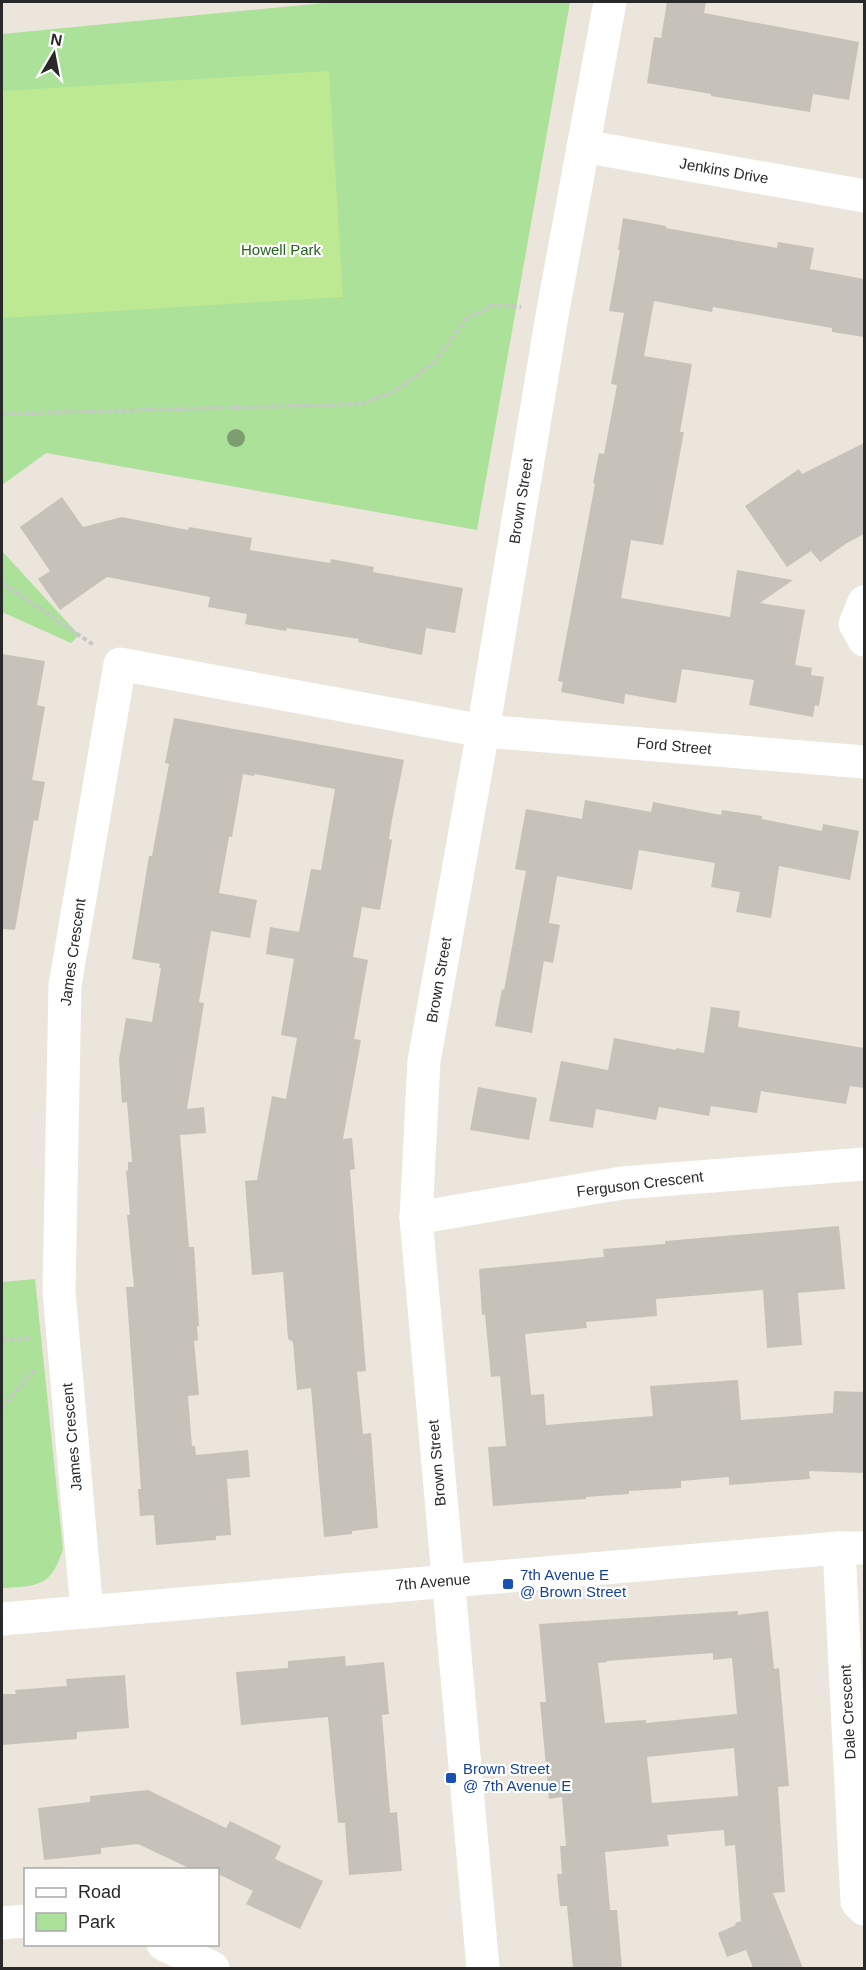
<svg xmlns="http://www.w3.org/2000/svg" width="866" height="1970" font-family="Arial,sans-serif">
  <style>
    .green { fill: #abe198 }
    .pitch { fill: #bee993 }
    .building { fill: #c6c2ba; fill-rule: evenodd }
    .lines { fill: none; stroke-linecap: round; stroke-linejoin: round }
    .path { stroke: #c7c7c7; stroke-width: 4; stroke-dasharray: 4.5 3; stroke-linecap: butt }
    .minor { stroke: #fff; stroke-width: 33 }
    .tree { fill: #7e9e71 }
    .transit-dot { fill: #1a4fb4; stroke: #fff; stroke-width: 2 }
    .labels { text-anchor: middle; stroke-width: 4.5; stroke-linejoin: round; paint-order: stroke }
    .street-label { font-size: 15px; fill: #292929; stroke: #fff }
    .park-label { font-size: 15px; fill: #24641b; stroke: #fff }
    .transit-label { font-size: 15px; fill: #164399; stroke: #fff; text-anchor: start }
  </style>
  <rect width="100%" height="100%" fill="#ebe5db"/>
  <g class="green">
    <path d="M 334,2 L 570,2 L 477,530 L 46,453 L 2,485 L 2,34 Z"/>
    <path d="M 2,551 L 79,635 L 71,643 L 2,612 Z"/>
    <path d="M 35,1279 L 63,1549 C 51,1587 38,1586 2,1588 L 2,1282 Z"/>
  </g>
  <path class="pitch" d="M 329,71 L 343,297 L 2,318 L 2,91 Z"/>
  <g class="building">
    <path d="M 667,2 L 706,2 L 704,13 L 859,42 L 849,100 L 813,94 L 810,112 L 711,96 L 711,94 L 647,83 L 654,37 L 661,38 Z"/>
    <path d="M 623,218 L 666,226 L 666,228 L 777,248 L 778,242 L 814,248 L 810,269 L 864,279 L 864,337 L 832,332 L 832,328 L 713,307 L 712,312 L 654,301 L 644,356 L 692,364 L 680,432 L 684,432 L 663,545 L 631,540 L 621,598 L 730,617 L 737,570 L 793,580 L 760,603 L 805,610 L 795,665 L 812,668 L 811,675 L 824,677 L 819,706 L 815,705 L 813,717 L 749,705 L 754,680 L 682,669 L 676,703 L 625,694 L 624,704 L 561,692 L 563,682 L 558,681 L 595,484 L 593,483 L 599,453 L 604,454 L 617,385 L 611,384 L 624,313 L 609,311 L 620,250 L 618,250 Z"/>
    <path d="M 864,443 L 864,534 L 847,543 L 820,562 L 811,551 L 787,567 L 745,506 L 799,469 L 802,474 Z"/>
    <path d="M 62,497 L 83,527 L 122,517 L 188,530 L 189,527 L 252,538 L 250,550 L 330,563 L 331,559 L 374,567 L 373,572 L 463,588 L 455,633 L 426,628 L 422,655 L 358,642 L 359,639 L 287,628 L 286,631 L 245,624 L 247,614 L 208,607 L 210,597 L 107,577 L 60,610 L 38,579 L 50,571 L 20,527 Z"/>
    <path d="M 2,654 L 45,661 L 37,705 L 45,707 L 32,780 L 45,782 L 38,821 L 34,820 L 15,930 L 2,929 Z"/>
    <path d="M 174,718 L 404,760 L 392,820 L 389,839 L 392,840 L 380,910 L 362,907 L 353,957 L 368,960 L 354,1039 L 361,1040 L 343,1139 L 352,1138 L 355,1169 L 350,1170 L 366,1371 L 357,1372 L 363,1434 L 371,1433 L 378,1528 L 352,1531 L 352,1534 L 324,1537 L 311,1388 L 297,1390 L 293,1342 L 288,1339 L 283,1272 L 252,1275 L 245,1181 L 257,1180 L 272,1096 L 286,1099 L 297,1038 L 281,1035 L 294,959 L 266,954 L 270,927 L 299,932 L 311,869 L 321,870 L 335,789 L 255,774 L 254,776 L 243,774 L 232,837 L 229,837 L 219,893 L 257,900 L 250,938 L 211,931 L 199,1002 L 204,1003 L 187,1109 L 204,1107 L 206,1133 L 180,1135 L 189,1247 L 194,1247 L 199,1326 L 197,1326 L 198,1340 L 194,1341 L 199,1395 L 188,1396 L 192,1446 L 195,1446 L 196,1455 L 248,1450 L 250,1477 L 227,1479 L 231,1535 L 216,1536 L 216,1540 L 156,1545 L 154,1515 L 140,1516 L 138,1489 L 141,1489 L 126,1287 L 134,1287 L 127,1215 L 130,1215 L 126,1171 L 128,1170 L 128,1162 L 132,1162 L 127,1102 L 122,1103 L 119,1059 L 126,1018 L 152,1022 L 161,968 L 159,968 L 160,964 L 132,959 L 149,856 L 152,856 L 169,764 L 165,763 Z"/>
    <path d="M 585,800 L 651,812 L 653,802 L 721,815 L 722,810 L 762,816 L 762,819 L 822,831 L 823,824 L 859,831 L 850,880 L 779,866 L 771,918 L 736,912 L 740,892 L 711,887 L 715,863 L 639,850 L 632,890 L 557,876 L 549,923 L 560,925 L 553,963 L 544,961 L 532,1033 L 495,1026 L 502,989 L 504,990 L 526,871 L 515,869 L 526,809 L 582,819 Z"/>
    <path d="M 711,1007 L 740,1011 L 738,1027 L 864,1048 L 864,1088 L 850,1086 L 846,1104 L 761,1091 L 757,1113 L 711,1106 L 709,1116 L 659,1107 L 656,1120 L 596,1109 L 593,1128 L 549,1121 L 561,1061 L 608,1070 L 614,1038 L 676,1050 L 676,1048 L 704,1053 Z"/>
    <path d="M 478,1087 L 537,1098 L 529,1140 L 470,1130 Z"/>
    <path d="M 839,1226 L 845,1289 L 798,1293 L 802,1345 L 767,1348 L 763,1290 L 656,1299 L 657,1316 L 586,1322 L 587,1328 L 525,1334 L 531,1395 L 544,1394 L 546,1425 L 653,1416 L 650,1386 L 738,1380 L 741,1420 L 833,1413 L 834,1391 L 864,1392 L 864,1473 L 809,1471 L 810,1479 L 729,1485 L 729,1477 L 681,1481 L 681,1488 L 629,1491 L 629,1494 L 586,1497 L 586,1499 L 493,1506 L 488,1447 L 506,1446 L 500,1376 L 491,1377 L 485,1314 L 482,1315 L 479,1269 L 604,1257 L 603,1249 L 665,1244 L 665,1241 Z"/>
    <path d="M 738,1611 L 738,1615 L 768,1611 L 774,1669 L 779,1668 L 789,1786 L 778,1787 L 785,1892 L 773,1893 L 803,1968 L 753,1968 L 746,1950 L 727,1957 L 718,1933 L 736,1925 L 735,1923 L 741,1921 L 735,1845 L 725,1846 L 724,1830 L 667,1835 L 669,1846 L 605,1852 L 610,1910 L 617,1910 L 622,1968 L 573,1968 L 567,1906 L 560,1906 L 557,1874 L 562,1874 L 560,1846 L 566,1846 L 562,1797 L 549,1799 L 540,1702 L 546,1702 L 539,1624 ZM 713,1653 L 713,1660 L 732,1658 L 737,1714 L 646,1723 L 646,1720 L 605,1723 L 598,1663 L 607,1662 L 607,1661 ZM 734,1748 L 738,1796 L 652,1803 L 647,1757 Z"/>
    <path d="M 345,1656 L 346,1666 L 384,1662 L 389,1714 L 382,1715 L 390,1813 L 397,1812 L 402,1871 L 349,1875 L 345,1823 L 338,1823 L 328,1717 L 241,1725 L 236,1672 L 288,1668 L 288,1661 Z"/>
    <path d="M 125,1675 L 129,1728 L 77,1732 L 77,1739 L 2,1745 L 2,1694 L 16,1694 L 15,1690 L 67,1686 L 66,1679 Z"/>
    <path d="M 148,1790 L 226,1828 L 230,1821 L 281,1846 L 275,1859 L 323,1881 L 300,1929 L 246,1904 L 253,1891 L 218,1874 L 218,1869 L 191,1869 L 138,1844 L 101,1848 L 101,1854 L 44,1860 L 38,1808 L 90,1802 L 90,1796 Z"/>
  </g>
  <g class="lines">
    <g class="path">
      <path d="M 2,414 L 361,404 L 393,392 L 434,363 L 466,319 L 493,305 L 521,307"/>
      <path d="M 2,583 L 95,646"/>
      <path d="M 2,1340 L 32,1338"/>
      <path d="M 2,1408 L 34,1370"/>
    </g>
    <g class="minor">
      <path d="M 583,146 L 864,196"/>
      <path d="M 864,602 L 855,624 L 864,640"/>
      <path d="M 416,1218 L 622,1183 L 864,1164"/>
      <path d="M 839,1548 L 857,1902 L 864,1909"/>
      <path d="M 87,1612 L 59,1291 L 65,985 L 120,664 L 483,731 L 864,762"/>
      <path d="M 2,1619 L 839,1548 L 864,1548"/>
      <path d="M 2,1923 L 26,1921"/>
      <path d="M 163,1944 L 213,1968"/>
      <path d="M 483,1968 L 416,1218 L 424,1061 L 483,731 L 553,310 L 610,2"/>
    </g>
  </g>
  <circle class="tree" cx="236" cy="438" r="9"/>
  <g class="transit-dot">
    <rect x="502" y="1578" width="12" height="12" rx="3"/>
    <rect x="445" y="1772" width="12" height="12" rx="3"/>
  </g>
  <g class="labels">
    <g class="street-label">
      <text transform="translate(724 171) rotate(10)" y="5">Jenkins Drive</text>
      <text transform="translate(521 501) rotate(-81)" y="5">Brown Street</text>
      <text transform="translate(674 746) rotate(5)" y="5">Ford Street</text>
      <text transform="translate(73 952) rotate(-82)" y="5">James Crescent</text>
      <text transform="translate(439 980) rotate(-80)" y="5">Brown Street</text>
      <text transform="translate(640 1184) rotate(-7)" y="5">Ferguson Crescent</text>
      <text transform="translate(72 1437) rotate(-95)" y="5">James Crescent</text>
      <text transform="translate(437 1463) rotate(-95)" y="5">Brown Street</text>
      <text transform="translate(433 1582) rotate(-5)" y="5">7th Avenue</text>
      <text transform="translate(848 1712) rotate(-93)" y="5">Dale Crescent</text>
    </g>
    <g class="park-label">
      <text x="281" y="255">Howell Park</text>
    </g>
    <g class="transit-label">
      <text x="520" y="1580">7th Avenue E<tspan x="520" dy="17">@ Brown Street</tspan></text>
      <text x="463" y="1774">Brown Street<tspan x="463" dy="17">@ 7th Avenue E</tspan></text>
    </g>
  </g>
  <rect width="866" height="1970" fill="none" stroke="#292929" stroke-width="6"/>
  <rect x="24" y="1868" width="195" height="78" fill="#ffffff" stroke="#a9a9a9" stroke-width="1.5"/>
  <rect x="36" y="1888" width="30" height="9" fill="#ffffff" stroke="#a9a9a9" stroke-width="1.5"/>
  <text x="78" y="1898" font-size="18" fill="#292929">Road</text>
  <rect x="36" y="1913" width="30" height="18" fill="#abe198" stroke="#a9a9a9" stroke-width="1.5"/>
  <text x="78" y="1928" font-size="18" fill="#292929">Park</text>
  <g transform="translate(54 54) rotate(10)" stroke="#ffffff" stroke-width="4.5" paint-order="stroke">
  <path d="M0-4.5L10 22L0 15L-10 22Z" fill="#292929"/>
  <text y="-9" font-size="16" font-weight="bold" text-anchor="middle" fill="#292929">N</text>
  </g>
</svg>
